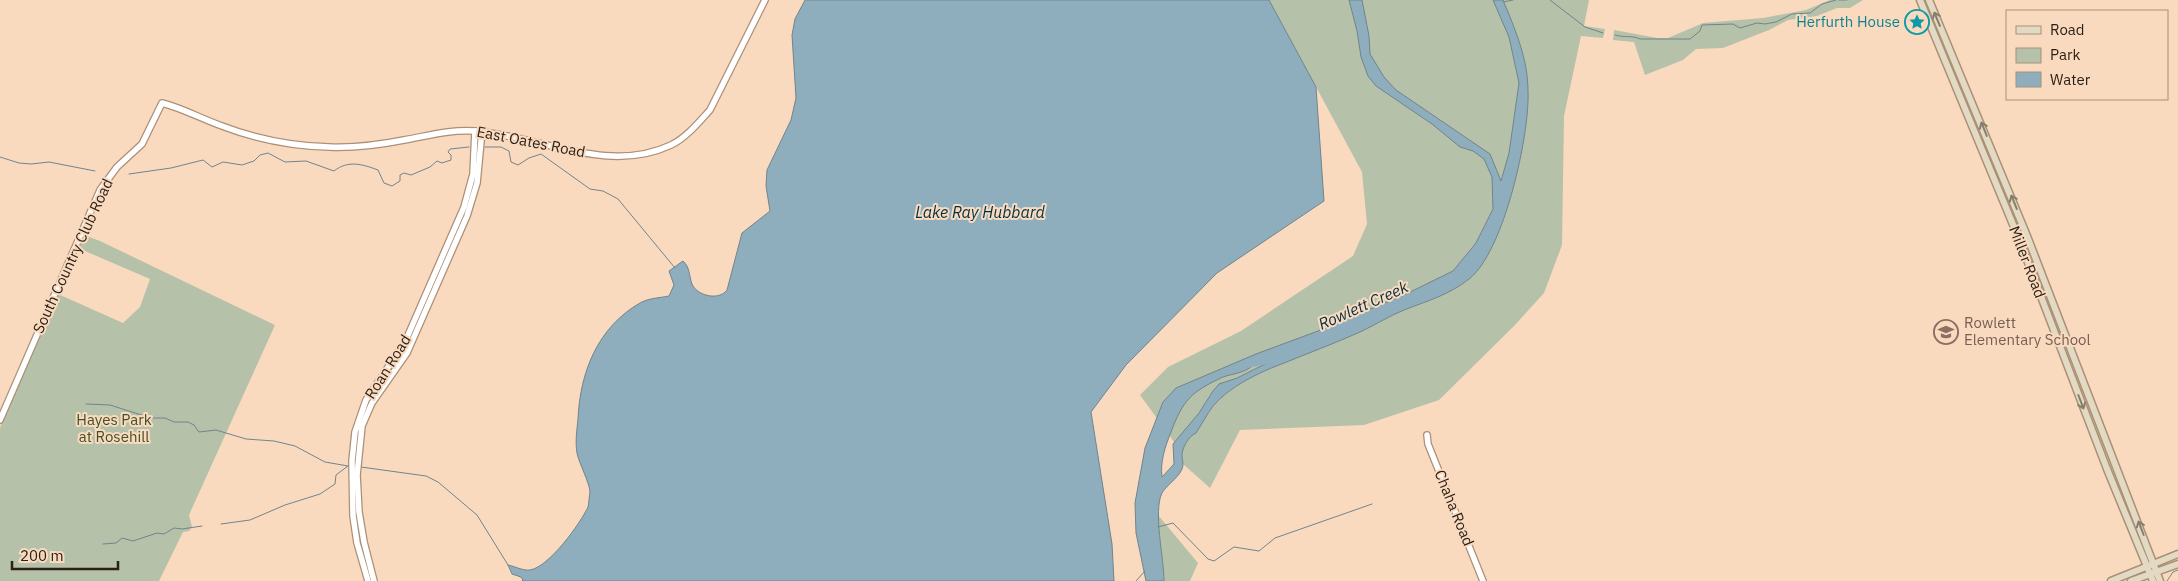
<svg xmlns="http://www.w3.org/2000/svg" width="2178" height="581" font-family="'IBM Plex Sans',sans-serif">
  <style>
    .green { fill: #b6c1aa }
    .water { fill: #8eaebe; stroke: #71848c; fill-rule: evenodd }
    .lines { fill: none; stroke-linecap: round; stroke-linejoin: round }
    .stream { stroke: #71848c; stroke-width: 1 }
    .river { stroke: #8eaebe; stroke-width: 6 }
    .tertiary-casing { stroke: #ab8f76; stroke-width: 8 }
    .secondary-casing { stroke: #ab8f76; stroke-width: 9 }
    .tertiary { stroke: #fff; stroke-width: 5.5 }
    .secondary { stroke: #e2dac3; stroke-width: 6 }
    .oneway { stroke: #877e6d }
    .labels { text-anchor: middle; stroke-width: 4; stroke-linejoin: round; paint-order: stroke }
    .culture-label { font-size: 15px; fill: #0d838f; stroke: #f9dabf; text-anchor: end }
    .street-label { font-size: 15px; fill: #2c2117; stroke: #f9dabf }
    .education-label { font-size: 15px; fill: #785e54; stroke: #f9dabf; text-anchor: start }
    .park-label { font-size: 15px; fill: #405225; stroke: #f9dabf }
    .water-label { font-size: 16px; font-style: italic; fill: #003042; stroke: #f9dabf }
  </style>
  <rect width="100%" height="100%" fill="#f9dabf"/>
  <g class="green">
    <path d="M 1269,0 L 1589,0 L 1584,26 L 1605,29 L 1603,38 L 1581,36 L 1564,116 L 1562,245 L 1544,293 L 1515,325 L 1439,400 L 1364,425 L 1240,430 L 1210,488 L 1183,464 L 1182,453 L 1140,395 L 1168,367 L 1241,331 L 1353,256 L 1367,224 L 1362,172 Z"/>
    <path d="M 1830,0 L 1863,0 L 1850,8 L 1837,8 L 1817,16 L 1788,20 L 1769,30 L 1723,48 L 1696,49 L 1683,60 L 1645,75 L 1634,42 L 1613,40 L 1614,30 L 1657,38 L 1668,38 L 1703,23 L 1763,18 L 1806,10 Z"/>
    <path d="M 84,235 L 100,241 L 275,325 L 189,515 L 192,527 L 189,531 L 183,532 L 159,581 L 0,581 L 0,428 L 58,294 L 123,323 L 140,307 L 150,279 L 78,248 Z"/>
    <path d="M 1158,515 L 1198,563 L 1190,581 L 1164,581 Z"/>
  </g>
  <g class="water">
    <path d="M 805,0 L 1269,0 L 1316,87 L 1324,201 L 1217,273 L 1126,365 L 1091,412 L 1112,544 L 1114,581 L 522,581 L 523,580 L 521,577 L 512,574 L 508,565 C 514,566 523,571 530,570 C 549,567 580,524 588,507 C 589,503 589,497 590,492 C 590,484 579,463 577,453 C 575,442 577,429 578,419 C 580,372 598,327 640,303 C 649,298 659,298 669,296 L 674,285 L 669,271 L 683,261 C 690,267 689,276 692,284 C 697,296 719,301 727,290 L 742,233 L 770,211 L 766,186 L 767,170 L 791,120 L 796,98 L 792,35 L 795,19 Z"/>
    <path d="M 1349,0 L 1362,0 L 1369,36 L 1370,54 L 1384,77 L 1396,90 L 1490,154 L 1501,181 L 1509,153 L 1519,83 L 1509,37 L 1493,0 L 1503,0 C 1515,29 1528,59 1528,91 C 1530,134 1504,252 1469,279 C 1449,295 1427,301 1404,310 C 1389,316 1375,325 1360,332 C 1333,344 1306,354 1279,365 C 1258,373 1229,387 1213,406 C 1207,414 1202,424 1196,433 C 1189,436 1183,446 1182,454 C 1182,458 1183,462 1183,465 C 1182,476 1167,484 1162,493 C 1153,511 1164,559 1164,581 L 1146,581 L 1136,533 L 1135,503 L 1145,448 L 1163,402 L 1176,388 L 1256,354 L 1318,331 L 1406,294 L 1453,271 L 1476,243 L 1493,209 L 1492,177 L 1484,159 L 1473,151 L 1460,147 L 1432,124 L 1376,86 L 1368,76 L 1361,57 L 1357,31 ZM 1256,361 L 1267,363 L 1237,378 L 1219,384 L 1213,391 L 1199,413 L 1173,444 L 1174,464 L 1162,477 C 1160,462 1165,447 1171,432 C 1183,400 1191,392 1223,377 C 1231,374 1245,373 1252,366 C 1253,365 1254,362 1256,361 Z"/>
  </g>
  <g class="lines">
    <g class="stream">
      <path d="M 1550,0 L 1585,27 L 1603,33"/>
      <path d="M 1839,0 L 1847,0"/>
      <path d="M 1503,2 L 1513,0"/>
      <path d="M 1615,35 C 1624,38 1632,35 1640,39 L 1690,39 L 1700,31 L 1702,25 L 1733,24 L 1740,28 L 1757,23 L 1765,24 L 1776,22 L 1792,14 L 1810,13 L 1822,4 L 1836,0"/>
      <path d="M 485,147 L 501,147 L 509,151 L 511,162 L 518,165 L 529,158 L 541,154 L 590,189 L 603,191 L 618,199 L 675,268"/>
      <path d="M 0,157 L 19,163 L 31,164 L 49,162 L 95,171"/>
      <path d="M 129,174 L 171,168 L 203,160 L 212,167 L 223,162 L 242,165 L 254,161 L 260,155 L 268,153 L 285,162 L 306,161 L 334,171 C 348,160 362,164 378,170 L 384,183 L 392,186 L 400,181 L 400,175 L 404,173 L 411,175 L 430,167 L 437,161 L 442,163 L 451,160 L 451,155 L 448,152 L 450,149 L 469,147"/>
      <path d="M 86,404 L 110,405 L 151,418 L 165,418 L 174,422 L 188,422 L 194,425 L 199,432 L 216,430 L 246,439 L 274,441 L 295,446 L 325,462 L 348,466"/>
      <path d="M 361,467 L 426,476 L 438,482 L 477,515 L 508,565"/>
      <path d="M 221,524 L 250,520 L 285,505 L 320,494 L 335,484 L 336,475 L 348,466"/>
      <path d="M 1158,527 L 1173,523 L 1208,559 L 1214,561 L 1234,547 L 1259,551 L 1275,538 L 1372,504"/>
      <path d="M 103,544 L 116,543 L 122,538 L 133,541 L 157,533 L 164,534 L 174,528 L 182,529 L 202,526"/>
      <path d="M 1136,581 L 1145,571"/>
      <path d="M 2167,581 L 2173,572 L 2178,570"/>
    </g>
    <path class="river" d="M 1246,365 L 1273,360"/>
    <defs>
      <g id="tertiary">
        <path d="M 0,420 L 100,190 L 117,167 L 142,144 L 162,103 C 182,108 202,119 222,126 C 256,139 292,146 329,147 C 354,148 379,145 404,140 C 427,136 451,129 475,131 C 539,136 608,175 671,145 C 686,138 699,122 710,110 L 765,0"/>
        <path d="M 1427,435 L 1428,444 L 1483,581"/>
        <path d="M 368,581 L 357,543 L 353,516 L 352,461 L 355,432 L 366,400 L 405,342 L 464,207 L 473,174 L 475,131"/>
        <path d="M 374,581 L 364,542 L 359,512 L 357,475 L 362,426 L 372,403 L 407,353 L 467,216 L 477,183 L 482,131"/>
      </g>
      <g id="secondary">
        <path d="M 1920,0 L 2019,239 L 2107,469 L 2153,581"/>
        <path d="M 1929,0 L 2027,236 L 2160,581"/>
        <path d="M 2111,581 L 2178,554"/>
        <path d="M 2131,581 L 2178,564"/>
      </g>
    </defs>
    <use href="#tertiary" class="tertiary-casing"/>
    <use href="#secondary" class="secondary-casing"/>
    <use href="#tertiary" class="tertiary"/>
    <use href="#secondary" class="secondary"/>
  </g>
  <defs><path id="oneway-shaft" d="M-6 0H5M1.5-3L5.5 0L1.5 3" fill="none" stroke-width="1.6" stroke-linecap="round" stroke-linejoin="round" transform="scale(1.25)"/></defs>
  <g class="oneway">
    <use href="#oneway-shaft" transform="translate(1937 19) rotate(-113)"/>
    <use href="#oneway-shaft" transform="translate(1984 129) rotate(-112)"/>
    <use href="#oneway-shaft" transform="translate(2014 202) rotate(-112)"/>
    <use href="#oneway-shaft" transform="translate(2081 402) rotate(69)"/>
    <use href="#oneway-shaft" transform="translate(2141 528) rotate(-111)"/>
  </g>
  <defs>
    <symbol id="sight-ring" viewBox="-11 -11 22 22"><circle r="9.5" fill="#f9dabf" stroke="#0f9aa8" stroke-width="1.5"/><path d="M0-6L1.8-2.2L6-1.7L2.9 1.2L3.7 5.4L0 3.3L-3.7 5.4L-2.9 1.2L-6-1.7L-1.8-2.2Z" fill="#0f9aa8"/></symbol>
    <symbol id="school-ring" viewBox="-11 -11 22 22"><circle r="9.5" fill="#f9dabf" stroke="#8d6e63" stroke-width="1.5"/><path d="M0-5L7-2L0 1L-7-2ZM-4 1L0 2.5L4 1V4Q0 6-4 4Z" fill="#8d6e63"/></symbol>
  </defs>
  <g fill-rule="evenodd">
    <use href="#sight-ring" x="1903" y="8" width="28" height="28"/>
    <use href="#school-ring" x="1932" y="318" width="28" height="28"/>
  </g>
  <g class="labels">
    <g class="culture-label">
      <text x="1900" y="27">Herfurth House</text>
    </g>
    <g class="street-label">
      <text transform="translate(531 142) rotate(11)" y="5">East Oates Road</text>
      <text transform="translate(73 256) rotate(-65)" y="5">South Country Club Road</text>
      <text transform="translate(2027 262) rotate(69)" y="5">Miller Road</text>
      <text transform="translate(388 367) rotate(-58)" y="5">Roan Road</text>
      <text transform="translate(1454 508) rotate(68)" y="5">Chaha Road</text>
    </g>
    <g class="education-label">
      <text x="1964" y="328">Rowlett<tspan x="1964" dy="17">Elementary School</tspan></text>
    </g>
    <g class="park-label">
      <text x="114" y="425">Hayes Park<tspan x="114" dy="17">at Rosehill</tspan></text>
    </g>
    <g class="water-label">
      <text x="980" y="218">Lake Ray Hubbard</text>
      <text transform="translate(1363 305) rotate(-24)" y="6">Rowlett Creek</text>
    </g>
  </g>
  <rect x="2006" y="10" width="162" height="90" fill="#f9dabf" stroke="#a7907c"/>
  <rect x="2016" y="26" width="25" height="8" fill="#e2dac3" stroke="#a7907c"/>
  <text x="2050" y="35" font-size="15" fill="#2c2117">Road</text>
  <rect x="2016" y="48" width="25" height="15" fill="#b6c1aa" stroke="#a7907c"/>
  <text x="2050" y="60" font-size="15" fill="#2c2117">Park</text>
  <rect x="2016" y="72" width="25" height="15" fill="#8eaebe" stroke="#a7907c"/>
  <text x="2050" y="85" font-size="15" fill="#2c2117">Water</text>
  <path d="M12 561v8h106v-8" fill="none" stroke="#2c2117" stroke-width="2.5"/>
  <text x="20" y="561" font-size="15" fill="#2c2117" stroke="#f9dabf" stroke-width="4" paint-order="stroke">200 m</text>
</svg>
